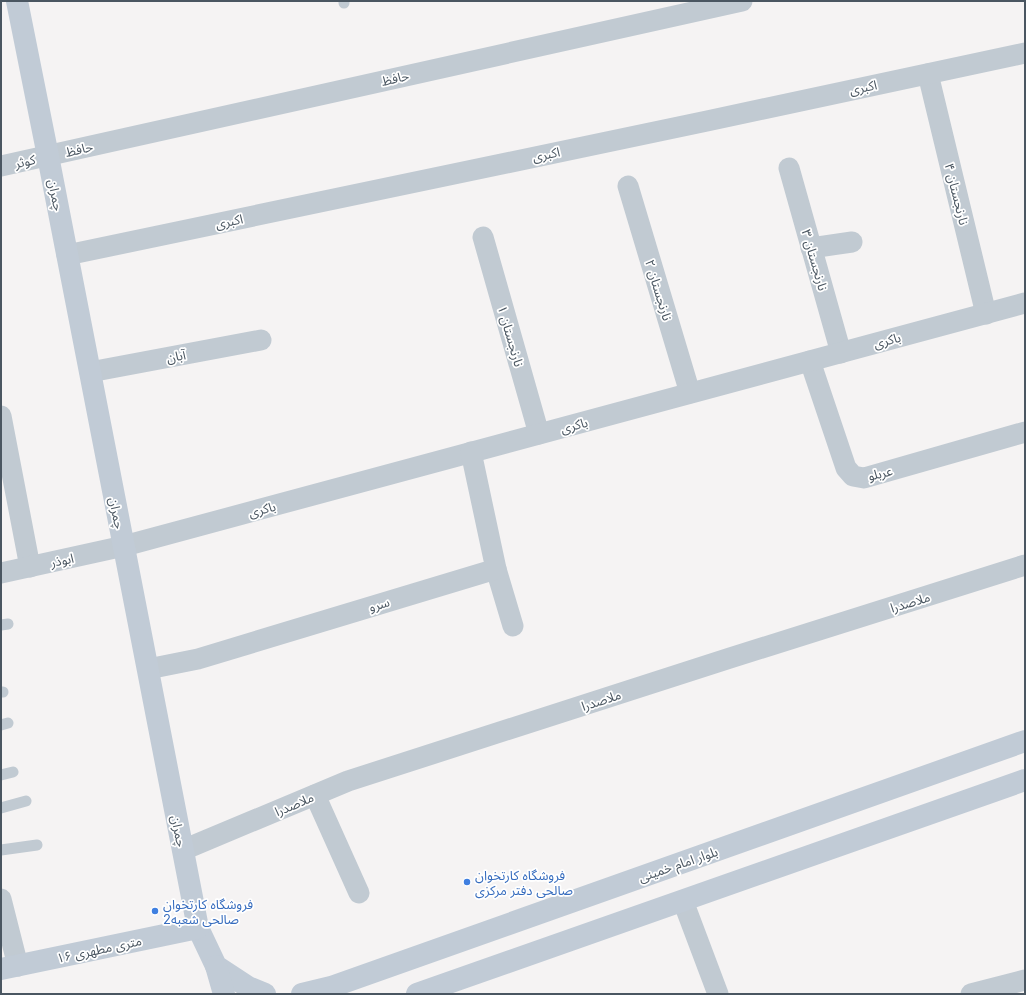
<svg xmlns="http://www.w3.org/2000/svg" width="1026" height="995" font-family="Inter,'Noto Sans Arabic',sans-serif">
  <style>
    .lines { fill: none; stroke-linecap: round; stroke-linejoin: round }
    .lane { stroke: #c1cad2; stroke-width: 11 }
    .street { stroke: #c1cad2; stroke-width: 21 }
    .secondary { stroke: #c1cbd6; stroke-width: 22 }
    .shop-dot { fill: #3f7fe0; stroke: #fff; stroke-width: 1.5 }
    .labels { text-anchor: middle; stroke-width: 3.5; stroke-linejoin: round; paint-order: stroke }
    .street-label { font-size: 13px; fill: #4a5661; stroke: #fff }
    .shop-label { font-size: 13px; fill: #366cbe; stroke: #fff; text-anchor: start }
  </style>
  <rect width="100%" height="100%" fill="#f5f3f3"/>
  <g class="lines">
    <g class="lane">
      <path d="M 344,1 L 344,3"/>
      <path d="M 1,625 L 8,624"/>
      <path d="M 1,692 L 3,692"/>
      <path d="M 1,725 L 8,723"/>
      <path d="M 1,775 L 13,772"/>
      <path d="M 1,808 L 26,801"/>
      <path d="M 1,850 L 37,845"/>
    </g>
    <g class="street">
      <path d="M 928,74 L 986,314"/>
      <path d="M 1,166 L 742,1"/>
      <path d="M 789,168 L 841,353"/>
      <path d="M 628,186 L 690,393"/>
      <path d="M 483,237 L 539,434"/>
      <path d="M 811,248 L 852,242"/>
      <path d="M 67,255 L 707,121 L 1025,53"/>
      <path d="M 810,361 L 846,468 L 853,476 L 864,478 L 1025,432"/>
      <path d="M 90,372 L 261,340"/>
      <path d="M 1,416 L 30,567"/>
      <path d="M 496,569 L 513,626"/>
      <path d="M 1,573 L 124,546 L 1025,303"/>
      <path d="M 148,669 L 198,659 L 496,569 L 471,452"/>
      <path d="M 315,795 L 359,893"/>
      <path d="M 183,850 L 348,781 L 730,658 L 1025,565"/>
      <path d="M 1,899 L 18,966"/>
      <path d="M 683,901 L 718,994"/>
      <path d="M 971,994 L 1025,980"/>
    </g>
    <g class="secondary">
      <path d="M 17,1 L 48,156 L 198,928 L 216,966 L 248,987 L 265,994"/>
      <path d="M 216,966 L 224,994"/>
      <path d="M 1,969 L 198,928"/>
      <path d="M 302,994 L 331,987 L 1025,741"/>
      <path d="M 417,994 L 1025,780"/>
    </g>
  </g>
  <g class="shop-dot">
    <circle cx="467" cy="882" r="4"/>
    <circle cx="155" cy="911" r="4"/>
  </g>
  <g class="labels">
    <g class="street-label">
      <text transform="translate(395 78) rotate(-13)" y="5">حافظ</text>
      <text transform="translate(863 87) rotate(-12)" y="5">اکبری</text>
      <text transform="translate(79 149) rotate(-13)" y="5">حافظ</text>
      <text transform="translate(546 154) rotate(-12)" y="5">اکبری</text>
      <text transform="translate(25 161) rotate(-13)" y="5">کوثر</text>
      <text transform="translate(957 194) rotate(76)" y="5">نارنجستان ۴</text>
      <text transform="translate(56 195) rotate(79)" y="5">چمران</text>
      <text transform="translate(229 221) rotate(-12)" y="5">اکبری</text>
      <text transform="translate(815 260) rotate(74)" y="5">نارنجستان ۳</text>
      <text transform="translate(659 290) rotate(73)" y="5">نارنجستان ۲</text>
      <text transform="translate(511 336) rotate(74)" y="5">نارنجستان ۱</text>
      <text transform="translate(887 340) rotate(-15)" y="5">باکری</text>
      <text transform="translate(176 356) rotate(-11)" y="5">آبان</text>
      <text transform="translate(574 425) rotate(-15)" y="5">باکری</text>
      <text transform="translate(880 473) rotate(-14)" y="5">عربلو</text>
      <text transform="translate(262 509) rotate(-15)" y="5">باکری</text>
      <text transform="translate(117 513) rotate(79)" y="5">چمران</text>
      <text transform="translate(62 560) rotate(-12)" y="5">ابوذر</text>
      <text transform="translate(910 602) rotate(-17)" y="5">ملاصدرا</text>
      <text transform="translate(379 604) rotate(-17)" y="5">سرو</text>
      <text transform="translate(601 700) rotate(-18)" y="5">ملاصدرا</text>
      <text transform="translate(294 804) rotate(-23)" y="5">ملاصدرا</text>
      <text transform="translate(179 831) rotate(79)" y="5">چمران</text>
      <text transform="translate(678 864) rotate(-19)" y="5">بلوار امام خمینی</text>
      <text transform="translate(99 949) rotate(-12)" y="5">۱۶ متری مطهری</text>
    </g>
    <g class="shop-label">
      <text x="475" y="880">فروشگاه کارتخوان<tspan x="475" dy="15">صالحی دفتر مرکزی</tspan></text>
      <text x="163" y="909">فروشگاه کارتخوان<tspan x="163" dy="15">صالحی شعبه2</tspan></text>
    </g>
  </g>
  <rect width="1026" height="995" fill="none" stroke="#4a5661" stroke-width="4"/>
</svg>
